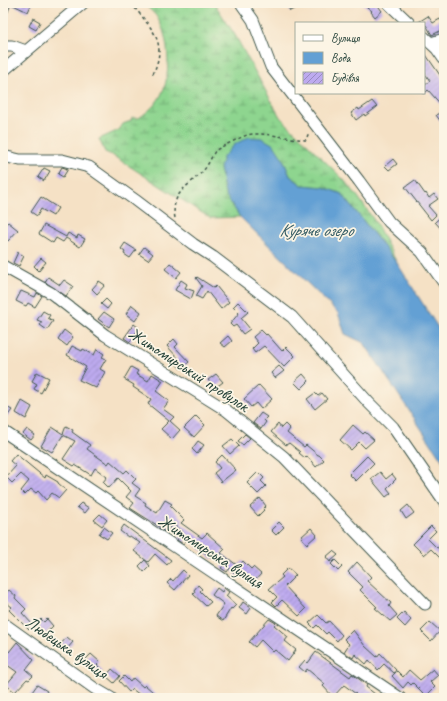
<svg xmlns="http://www.w3.org/2000/svg" width="447" height="701" font-family="Caveat,sans-serif">
  <style>
    .wetland { fill: url(#wetland-marsh); stroke: #568962 }
    .water { fill: #63a0d4; stroke: #416e84 }
    .building { fill: url(#building-hatch) }
    .lines { fill: none; stroke-linecap: round; stroke-linejoin: round }
    .minor-casing { stroke: #3f564a; stroke-width: 13 }
    .path { stroke: #3f564a; stroke-width: 1.5; stroke-dasharray: 3 3; stroke-linecap: butt }
    .minor { stroke: #fff; stroke-width: 11 }
    .labels { text-anchor: middle; stroke-width: 3.5; stroke-linejoin: round; paint-order: stroke }
    .street-label { font-size: 17px; fill: #1f3d34; stroke: #fcf5e5 }
    .water-label { font-size: 18px; font-style: italic; fill: #335b64; stroke: #fcf5e5 }
  </style>
  <defs>
    <pattern id="wetland-marsh" width="20" height="14" patternUnits="userSpaceOnUse"><rect width="20" height="14" fill="#8ed58f"/><path d="M1 5h8M5 5V1M11 12h8M15 12V8" fill="none" stroke="#73ae76"/></pattern>
    <pattern id="building-hatch" width="6" height="6" patternUnits="userSpaceOnUse"><rect width="6" height="6" fill="#bdaaef"/><path d="M-1 1l2-2M0 6l6-6M5 7l2-2" fill="none" stroke="#998cc2"/></pattern>
  </defs>
  <rect width="100%" height="100%" fill="#fcf5e5"/>
  <filter id="ink" filterUnits="userSpaceOnUse"><feTurbulence type="fractalNoise" baseFrequency=".025" numOctaves="2"/><feDisplacementMap in="SourceGraphic" scale="8" xChannelSelector="R" yChannelSelector="G"/><feConvolveMatrix kernelMatrix="1 2 1 2 8 2 1 2 1" color-interpolation-filters="sRGB"/></filter>
  <filter id="wash" filterUnits="userSpaceOnUse"><feTurbulence type="fractalNoise" baseFrequency=".012" numOctaves="4" result="noise"/><feDisplacementMap in="SourceGraphic" scale="16" xChannelSelector="R" yChannelSelector="G"/><feGaussianBlur stdDeviation="0.9" result="paint"/><feColorMatrix in="noise" values="0 0 0 0 0 0 0 0 0 0 0 0 0 0 0 0 0 1.4 0 .05"/><feComposite in="paint" operator="in"/></filter>
  <g filter="url(#wash)">
    <rect width="100%" height="100%" fill="#f5e1c5"/>
    <path class="wetland" d="M 143,3 L 214,3 L 235,35 L 280,117 L 342,178 L 356,194 L 376,223 L 397,263 L 342,194 L 323,187 L 302,185 L 290,176 L 283,159 L 220,168 L 225,194 L 240,217 L 210,218 L 112,155 L 105,152 L 99,139 L 119,130 L 123,124 L 131,121 L 132,118 L 139,118 C 149,111 158,103 163,91 C 171,72 169,37 158,19 C 155,13 148,8 143,3 Z"/>
    <path class="water" d="M 249,137 L 262,138 L 274,145 L 283,159 L 290,176 L 302,185 L 323,187 L 342,194 L 397,263 L 444,337 L 444,463 L 364,343 L 345,334 L 338,313 L 240,217 L 225,194 L 220,168 L 223,157 L 235,144 Z"/>
    <g id="blocks">
      <g class="building">
        <path d="M 3,3 L 32,3 L 28,12 L 11,4 L 3,24 Z"/>
        <path d="M 286,3 L 305,3 L 290,11 Z"/>
        <path d="M 362,3 L 376,3 L 382,11 L 375,17 L 371,12 L 372,11 Z"/>
        <path d="M 428,16 L 433,23 L 440,19 L 444,25 L 444,29 L 432,35 L 426,25 L 424,27 L 424,23 L 417,23 Z"/>
        <path d="M 33,18 L 40,22 L 36,30 L 29,26 Z"/>
        <path d="M 424,52 L 444,81 L 444,108 L 428,90 L 424,94 L 424,86 L 430,81 L 424,72 Z"/>
        <path d="M 372,101 L 377,107 L 365,116 L 364,114 L 356,120 L 351,113 L 358,108 L 359,110 Z"/>
        <path d="M 444,110 L 444,126 L 436,115 Z"/>
        <path d="M 393,159 L 397,164 L 389,170 L 385,166 Z"/>
        <path d="M 62,167 L 68,169 L 63,177 L 58,174 Z"/>
        <path d="M 44,168 L 50,171 L 44,181 L 38,177 Z"/>
        <path d="M 415,180 L 425,194 L 426,193 L 429,198 L 434,194 L 438,199 L 428,206 L 436,215 L 431,220 L 405,187 Z"/>
        <path d="M 41,197 L 58,208 L 53,216 L 41,209 L 37,216 L 31,212 Z"/>
        <path d="M 444,214 L 444,232 L 435,222 Z"/>
        <path d="M 8,222 L 18,230 L 8,241 L 3,237 L 3,227 Z"/>
        <path d="M 44,225 L 66,237 L 68,233 L 77,238 L 78,235 L 85,239 L 80,247 L 66,238 L 63,242 L 56,238 L 53,243 L 39,234 Z"/>
        <path d="M 125,243 L 136,250 L 130,258 L 124,254 L 125,252 L 121,249 Z"/>
        <path d="M 144,247 L 153,254 L 148,260 L 139,254 Z"/>
        <path d="M 18,252 L 24,256 L 19,266 L 13,263 Z"/>
        <path d="M 41,258 L 46,262 L 39,271 L 34,266 Z"/>
        <path d="M 170,263 L 181,272 L 176,278 L 165,269 Z"/>
        <path d="M 48,277 L 60,285 L 64,280 L 73,286 L 66,296 L 45,282 Z"/>
        <path d="M 197,277 L 214,288 L 216,286 L 229,302 L 221,309 L 207,291 L 202,299 L 196,296 L 202,286 L 196,278 Z"/>
        <path d="M 181,280 L 187,284 L 185,288 L 194,291 L 191,299 L 175,290 Z"/>
        <path d="M 99,281 L 105,285 L 97,294 L 92,289 Z"/>
        <path d="M 21,291 L 35,297 L 37,293 L 42,296 L 35,307 L 28,303 L 26,306 L 16,301 Z"/>
        <path d="M 106,299 L 111,304 L 107,309 L 101,304 Z"/>
        <path d="M 238,302 L 248,312 L 241,318 L 250,329 L 243,334 L 236,325 L 233,327 L 230,324 L 239,313 L 233,307 Z"/>
        <path d="M 132,305 L 141,312 L 135,321 L 126,314 Z"/>
        <path d="M 43,311 L 50,315 L 48,318 L 53,321 L 47,330 L 40,325 L 42,322 L 37,320 Z"/>
        <path d="M 104,312 L 114,319 L 109,327 L 98,319 Z"/>
        <path d="M 134,324 L 139,328 L 130,342 L 124,338 Z"/>
        <path d="M 64,330 L 73,337 L 67,346 L 58,339 Z"/>
        <path d="M 261,330 L 266,335 L 267,334 L 282,351 L 286,347 L 295,356 L 284,367 L 264,346 L 255,353 L 252,349 L 258,343 L 253,337 Z"/>
        <path d="M 228,336 L 232,341 L 225,347 L 220,343 Z"/>
        <path d="M 174,339 L 178,344 L 175,347 L 189,362 L 181,369 L 174,362 L 178,358 L 167,346 Z"/>
        <path d="M 72,346 L 82,351 L 83,349 L 94,355 L 97,349 L 104,354 L 102,357 L 106,359 L 100,369 L 105,372 L 96,388 L 79,380 L 86,367 L 67,355 Z"/>
        <path d="M 279,366 L 284,371 L 275,378 L 271,373 Z"/>
        <path d="M 131,367 L 138,371 L 136,374 L 148,381 L 152,374 L 163,381 L 156,391 L 169,401 L 163,409 L 174,417 L 170,421 L 180,430 L 172,439 L 161,429 L 169,421 L 148,404 L 151,399 L 133,387 L 134,385 L 124,379 Z"/>
        <path d="M 37,372 L 49,378 L 41,393 L 34,389 L 37,384 L 32,381 Z"/>
        <path d="M 216,374 L 223,382 L 215,388 L 208,380 Z"/>
        <path d="M 303,374 L 309,381 L 301,389 L 294,382 Z"/>
        <path d="M 259,385 L 272,399 L 261,409 L 256,403 L 251,407 L 244,399 Z"/>
        <path d="M 315,393 L 318,396 L 322,393 L 327,399 L 315,409 L 307,399 Z"/>
        <path d="M 22,401 L 32,407 L 26,419 L 16,413 Z"/>
        <path d="M 3,405 L 12,410 L 3,422 Z"/>
        <path d="M 261,413 L 267,417 L 264,420 L 266,422 L 261,429 L 253,423 Z"/>
        <path d="M 196,416 L 205,425 L 194,437 L 184,428 Z"/>
        <path d="M 278,424 L 281,428 L 285,424 L 290,429 L 287,433 L 304,447 L 306,445 L 318,455 L 319,455 L 324,460 L 316,467 L 307,456 L 305,458 L 299,453 L 300,452 L 289,443 L 286,445 L 271,432 Z"/>
        <path d="M 353,425 L 363,434 L 365,432 L 374,440 L 365,448 L 359,442 L 351,450 L 340,440 Z"/>
        <path d="M 66,426 L 73,430 L 72,432 L 90,445 L 87,449 L 98,457 L 108,464 L 110,461 L 124,473 L 127,470 L 136,479 L 132,483 L 140,489 L 135,496 L 146,503 L 145,505 L 157,513 L 165,500 L 172,504 L 170,506 L 184,520 L 181,523 L 202,538 L 207,533 L 225,549 L 221,553 L 238,566 L 243,561 L 251,569 L 253,567 L 261,574 L 252,584 L 240,573 L 237,576 L 230,568 L 227,572 L 221,568 L 225,564 L 216,555 L 212,559 L 188,538 L 183,544 L 177,540 L 182,532 L 173,524 L 167,533 L 159,528 L 160,527 L 130,508 L 134,503 L 126,497 L 131,491 L 118,478 L 109,488 L 103,482 L 107,477 L 95,468 L 91,475 L 75,465 L 74,466 L 63,459 L 75,441 L 63,435 L 52,452 L 41,446 L 52,427 L 63,434 Z"/>
        <path d="M 27,429 L 35,435 L 31,440 L 23,434 Z"/>
        <path d="M 245,434 L 250,438 L 243,445 L 238,441 Z"/>
        <path d="M 232,439 L 239,446 L 230,454 L 223,446 Z"/>
        <path d="M 198,441 L 204,445 L 197,454 L 192,449 Z"/>
        <path d="M 16,454 L 45,478 L 46,475 L 58,482 L 58,483 L 66,490 L 59,498 L 52,493 L 46,500 L 38,491 L 36,493 L 31,489 L 25,495 L 21,491 L 29,481 L 21,474 L 12,483 L 6,477 L 16,466 L 10,461 Z"/>
        <path d="M 222,455 L 236,470 L 221,482 L 214,473 L 220,468 L 215,462 Z"/>
        <path d="M 367,456 L 374,463 L 356,481 L 349,474 Z"/>
        <path d="M 258,472 L 264,478 L 261,481 L 266,486 L 258,494 L 247,483 Z"/>
        <path d="M 380,472 L 386,479 L 392,474 L 396,479 L 387,488 L 391,493 L 386,497 L 371,479 Z"/>
        <path d="M 260,498 L 266,506 L 263,509 L 264,510 L 258,516 L 250,507 Z"/>
        <path d="M 81,503 L 89,508 L 85,513 L 77,507 Z"/>
        <path d="M 408,505 L 414,513 L 406,519 L 401,511 Z"/>
        <path d="M 100,514 L 107,520 L 102,526 L 94,520 Z"/>
        <path d="M 279,522 L 284,527 L 276,535 L 271,530 Z"/>
        <path d="M 124,525 L 171,560 L 167,565 L 155,554 L 148,562 L 134,551 L 140,543 L 130,536 L 128,537 L 120,531 Z"/>
        <path d="M 431,526 L 436,531 L 428,539 L 437,548 L 439,547 L 444,552 L 444,562 L 431,549 L 424,555 L 413,544 Z"/>
        <path d="M 104,527 L 112,533 L 107,539 L 99,534 Z"/>
        <path d="M 311,528 L 317,535 L 307,544 L 301,537 Z"/>
        <path d="M 333,551 L 338,555 L 330,562 L 326,557 Z"/>
        <path d="M 145,560 L 150,566 L 144,572 L 139,566 Z"/>
        <path d="M 335,560 L 342,567 L 338,571 L 331,564 Z"/>
        <path d="M 357,562 L 371,577 L 367,581 L 391,603 L 389,606 L 397,615 L 390,621 L 375,608 L 377,607 L 360,590 L 363,587 L 348,572 Z"/>
        <path d="M 288,568 L 296,575 L 285,586 L 306,609 L 299,616 L 282,600 L 276,606 L 272,602 L 277,597 L 269,589 L 283,577 L 281,575 Z"/>
        <path d="M 183,570 L 188,575 L 175,590 L 167,583 L 171,579 L 173,581 Z"/>
        <path d="M 198,585 L 202,589 L 200,591 L 211,602 L 206,606 L 193,594 L 195,592 L 194,590 Z"/>
        <path d="M 217,588 L 222,592 L 224,588 L 229,592 L 226,596 L 236,605 L 232,609 L 231,608 L 223,621 L 216,616 L 224,604 L 212,595 Z"/>
        <path d="M 3,590 L 7,592 L 9,590 L 16,596 L 15,598 L 26,609 L 22,613 L 33,625 L 29,630 L 9,610 L 12,607 L 3,600 Z"/>
        <path d="M 243,602 L 251,608 L 247,614 L 239,608 Z"/>
        <path d="M 404,612 L 411,620 L 405,627 L 397,619 Z"/>
        <path d="M 318,615 L 326,623 L 329,621 L 342,635 L 337,641 L 328,632 L 326,634 L 317,625 L 314,628 L 309,623 Z"/>
        <path d="M 41,619 L 44,622 L 47,619 L 53,626 L 45,634 L 36,625 Z"/>
        <path d="M 269,619 L 276,623 L 274,625 L 288,637 L 285,641 L 296,650 L 288,661 L 275,650 L 273,652 L 261,640 L 255,647 L 249,642 Z"/>
        <path d="M 430,622 L 440,631 L 431,641 L 421,631 Z"/>
        <path d="M 353,630 L 365,646 L 377,657 L 380,653 L 396,670 L 394,673 L 384,664 L 378,670 L 369,660 L 366,664 L 355,654 L 353,658 L 344,652 L 349,644 L 344,639 Z"/>
        <path d="M 67,637 L 73,642 L 66,650 L 60,645 Z"/>
        <path d="M 17,642 L 34,660 L 26,670 L 33,676 L 29,680 L 27,679 L 15,692 L 6,685 L 17,672 L 3,662 L 3,648 L 9,652 Z"/>
        <path d="M 316,652 L 350,677 L 352,674 L 359,679 L 367,685 L 366,687 L 380,698 L 352,698 L 356,694 L 344,685 L 333,697 L 323,686 L 325,684 L 307,669 L 305,672 L 299,667 L 305,660 L 308,663 Z"/>
        <path d="M 91,654 L 100,662 L 97,665 L 103,671 L 98,676 L 83,662 Z"/>
        <path d="M 112,669 L 120,676 L 114,683 L 106,676 Z"/>
        <path d="M 433,669 L 438,675 L 430,682 L 435,687 L 426,696 L 413,683 L 411,685 L 408,682 L 403,688 L 392,676 L 397,671 L 403,677 L 409,670 L 420,680 Z"/>
        <path d="M 124,676 L 130,682 L 133,678 L 143,687 L 145,685 L 160,698 L 144,698 L 132,689 L 129,692 L 119,681 Z"/>
        <path d="M 37,685 L 47,691 L 46,693 L 52,698 L 35,698 L 30,695 Z"/>
      </g>
    </g>
  </g>
  <g filter="url(#ink)">
    <use href="#blocks" fill-opacity="0" stroke="#3f564a" stroke-width="1"/>
    <g class="lines">
      <defs>
        <g id="minor">
          <path d="M 241,3 L 253,20 L 271,67 L 359,181 L 389,222 L 422,252 L 444,283"/>
          <path d="M 388,3 L 409,23"/>
          <path d="M 424,37 L 437,49 L 444,59"/>
          <path d="M 431,43 L 444,39"/>
          <path d="M 3,46 L 12,46 L 26,51"/>
          <path d="M 3,71 L 83,3"/>
          <path d="M 3,156 L 20,160 L 62,160 L 89,167 L 135,200 L 193,244 L 213,257 L 292,317 L 369,403 L 393,427 L 444,501"/>
          <path d="M 3,266 L 51,293 L 105,335 L 226,410 L 284,457 L 425,604"/>
          <path d="M 3,431 L 400,698"/>
          <path d="M 3,623 L 94,688 L 111,698"/>
        </g>
      </defs>
      <use href="#minor" class="minor-casing"/>
      <g class="path">
        <path d="M 131,3 C 152,30 169,41 152,76"/>
        <path d="M 175,218 C 170,193 188,187 203,171 C 208,166 213,153 216,150 C 221,147 241,137 247,135 C 259,131 292,139 306,140 L 309,132"/>
      </g>
      <use href="#minor" class="minor"/>
    </g>
  </g>
  <g class="labels">
    <g class="street-label">
      <text transform="translate(189 369) rotate(33)" y="6">Житомирський провулок</text>
      <text transform="translate(211 551) rotate(33)" y="6">Житомирська вулиця</text>
      <text transform="translate(67 647) rotate(35)" y="6">Любецька вулиця</text>
    </g>
    <g class="water-label">
      <text x="316" y="236">Куряче озеро</text>
    </g>
  </g>
  <rect width="447" height="701" fill="none" stroke="#fcf5e5" stroke-width="16"/>
  <rect x="295" y="22" width="130" height="72" fill="#fcf5e5" stroke="#a4ab9e"/>
  <rect x="303" y="35" width="20" height="6" fill="#ffffff" stroke="#a4ab9e"/>
  <text x="331" y="42" font-size="12" fill="#1f3d34">Вулиця</text>
  <rect x="303" y="52" width="20" height="12" fill="#63a0d4" stroke="#a4ab9e"/>
  <text x="331" y="62" font-size="12" fill="#1f3d34">Вода</text>
  <rect x="303" y="72" width="20" height="12" fill="url(#building-hatch)" stroke="#a4ab9e"/>
  <text x="331" y="82" font-size="12" fill="#1f3d34">Будівля</text>
</svg>
